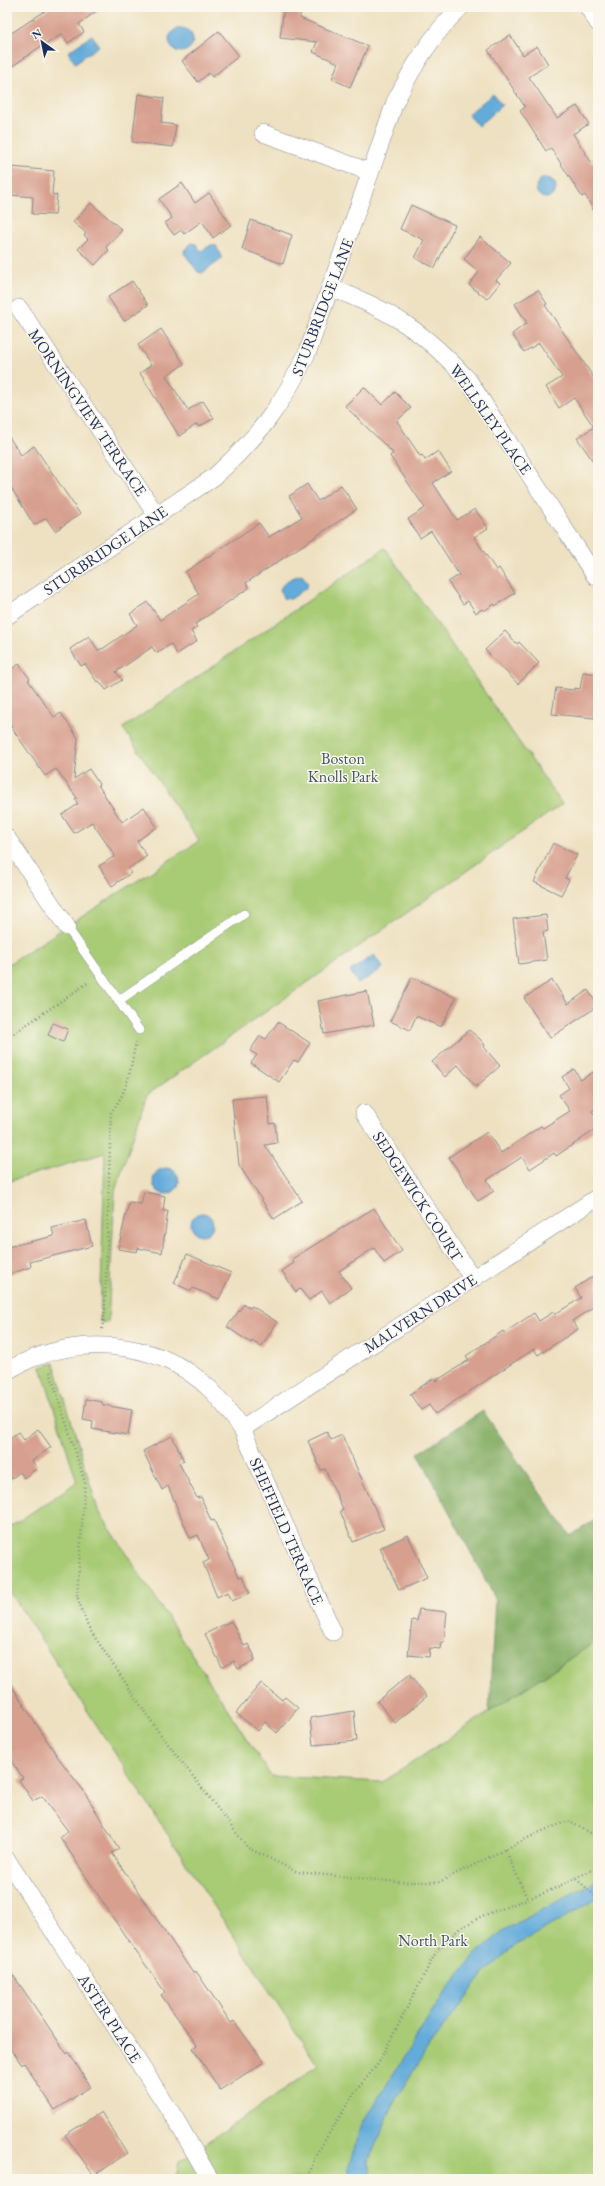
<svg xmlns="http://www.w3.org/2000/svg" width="605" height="2186" font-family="'EB Garamond',serif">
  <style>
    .green { fill: #a8cb74; stroke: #627d69 }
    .forest { fill: #86af66; stroke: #506f62 }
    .water { fill: #63abda; stroke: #3f6d9c }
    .building { fill: #d79f8e }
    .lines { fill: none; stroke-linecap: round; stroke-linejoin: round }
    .service-casing { stroke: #848890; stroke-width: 10 }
    .minor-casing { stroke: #848890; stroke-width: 18 }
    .path { stroke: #848890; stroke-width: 2.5; stroke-dasharray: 1 3; stroke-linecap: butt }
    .service { stroke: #fff; stroke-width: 9 }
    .minor { stroke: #fff; stroke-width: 17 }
    .labels { text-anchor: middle; stroke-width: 3; stroke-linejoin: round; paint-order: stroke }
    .street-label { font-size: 16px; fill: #1b2f5e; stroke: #fbf7ec }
    .park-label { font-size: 16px; fill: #3e5664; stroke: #fbf7ec }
  </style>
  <rect width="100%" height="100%" fill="#fbf7ec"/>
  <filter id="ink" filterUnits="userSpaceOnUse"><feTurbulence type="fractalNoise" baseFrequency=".025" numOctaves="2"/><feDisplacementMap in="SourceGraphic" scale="8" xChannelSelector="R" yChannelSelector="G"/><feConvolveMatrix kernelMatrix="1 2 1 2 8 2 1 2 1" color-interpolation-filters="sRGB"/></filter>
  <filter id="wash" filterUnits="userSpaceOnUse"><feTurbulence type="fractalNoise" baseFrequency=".012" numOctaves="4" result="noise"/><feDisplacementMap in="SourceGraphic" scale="16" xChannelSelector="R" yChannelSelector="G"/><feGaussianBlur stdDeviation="0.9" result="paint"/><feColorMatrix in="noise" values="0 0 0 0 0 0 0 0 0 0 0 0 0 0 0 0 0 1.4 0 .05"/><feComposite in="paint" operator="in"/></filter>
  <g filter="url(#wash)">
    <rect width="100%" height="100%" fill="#eee1c1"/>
    <g class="green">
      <path d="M 385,548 L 562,804 L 147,1095 L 115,1191 L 108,1323 L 100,1322 L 105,1153 L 7,1182 L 7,965 L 199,841 L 123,728 Z"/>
      <path d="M 54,1363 L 98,1510 L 271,1776 L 383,1782 L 598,1640 L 598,2179 L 176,2179 L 179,2162 L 318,2066 L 7,1587 L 7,1529 L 77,1482 L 41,1367 Z"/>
    </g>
    <path class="forest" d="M 483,1411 L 570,1536 L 598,1518 L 598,1640 L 489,1712 L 495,1598 L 418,1453 Z"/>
    <g class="water">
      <circle cx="181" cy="40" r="12"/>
      <path d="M 92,35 L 99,46 L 75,63 L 68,52 Z"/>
      <path d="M 493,94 L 502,105 L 478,126 L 468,114 Z"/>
      <circle cx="546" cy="188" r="10"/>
      <path d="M 192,243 L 196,244 L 201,251 L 211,245 L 216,245 L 222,259 L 202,273 L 198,272 L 184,253 L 185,249 Z"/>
      <path d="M 302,575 L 308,583 L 306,588 L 291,599 L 283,598 L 280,589 C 284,581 294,576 302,575 Z"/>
      <path d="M 374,955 L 383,968 L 358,984 L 350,971 Z"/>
      <circle cx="166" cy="1181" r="13"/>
      <circle cx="202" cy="1224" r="11"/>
      <path d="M 598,1880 L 598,1898 L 513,1947 L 484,1974 L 432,2042 L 396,2098 L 369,2160 L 369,2179 L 348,2179 L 348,2169 L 362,2124 L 445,1992 L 476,1954 L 504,1930 Z"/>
    </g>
    <g id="blocks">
      <g class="building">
        <path d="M 51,7 L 102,7 L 79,24 L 84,32 L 68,43 L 62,34 L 45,45 L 44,44 L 7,70 L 7,36 Z"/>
        <path d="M 284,7 L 301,7 L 300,18 L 368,46 L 350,87 L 332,79 L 338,63 L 313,52 L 317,42 L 280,38 Z"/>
        <path d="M 219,31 L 239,56 L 212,77 L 209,73 L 198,82 L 182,61 Z"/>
        <path d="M 510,35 L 523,55 L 537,46 L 548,64 L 529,77 L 557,118 L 577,106 L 589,124 L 573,134 L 592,163 L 598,159 L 598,218 L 585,195 L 582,197 L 551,148 L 546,151 L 520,111 L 525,107 L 488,50 Z"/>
        <path d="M 138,94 L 164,98 L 161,123 L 176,125 L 173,147 L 132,142 Z"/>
        <path d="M 12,167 L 54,171 L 52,194 L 57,195 L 55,215 L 32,214 L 33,197 L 10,195 Z"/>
        <path d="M 182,183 L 195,203 L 209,193 L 231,225 L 213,238 L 202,221 L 184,234 L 181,230 L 174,235 L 165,223 L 172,218 L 159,199 Z"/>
        <path d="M 91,203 L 122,230 L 106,247 L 109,250 L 95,265 L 78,249 L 88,239 L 84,235 L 86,233 L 73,222 Z"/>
        <path d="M 411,205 L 455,225 L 435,268 L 415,258 L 424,240 L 400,229 Z"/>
        <path d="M 251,220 L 292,235 L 283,264 L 242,249 Z"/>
        <path d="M 480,237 L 511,263 L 496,280 L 500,283 L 487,299 L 469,285 L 479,272 L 464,259 Z"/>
        <path d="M 132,281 L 148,305 L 124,321 L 108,297 Z"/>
        <path d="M 538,290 L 547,304 L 545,305 L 598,384 L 598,468 L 577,438 L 594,427 L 574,398 L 559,408 L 546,387 L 562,377 L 539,343 L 524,352 L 512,334 L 527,323 L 515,304 Z"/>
        <path d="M 161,329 L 184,364 L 166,376 L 188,410 L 203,401 L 214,418 L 199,427 L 197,424 L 179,436 L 140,373 L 151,365 L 138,345 Z"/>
        <path d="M 364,387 L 382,405 L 395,392 L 411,408 L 397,421 L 420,456 L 422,455 L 425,460 L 438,451 L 451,471 L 433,483 L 457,520 L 475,509 L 488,528 L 474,537 L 496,570 L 499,568 L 515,593 L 495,606 L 494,604 L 484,611 L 482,609 L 476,613 L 468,601 L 463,604 L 448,582 L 459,575 L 431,531 L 420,538 L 408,519 L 425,508 L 390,456 L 393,453 L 345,406 Z"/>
        <path d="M 7,434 L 21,455 L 34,446 L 80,514 L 55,531 L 46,518 L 34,525 L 7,481 Z"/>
        <path d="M 307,484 L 318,501 L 341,485 L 357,509 L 246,583 L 249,588 L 195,624 L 197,627 L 191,631 L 197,641 L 177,654 L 171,644 L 156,653 L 152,647 L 116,672 L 122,680 L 106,690 L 99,681 L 97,682 L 85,664 L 81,666 L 70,649 L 89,636 L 98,650 L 104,648 L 137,625 L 130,614 L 148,602 L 160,620 L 199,594 L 185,572 L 259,523 L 269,537 L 302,517 L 289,496 Z"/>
        <path d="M 505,631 L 517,644 L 519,642 L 539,663 L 518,684 L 485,650 Z"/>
        <path d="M 19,664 L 30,679 L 28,680 L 54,717 L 61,713 L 78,738 L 74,779 L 89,769 L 99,784 L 98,785 L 122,822 L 144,807 L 157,827 L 137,841 L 147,856 L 128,869 L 131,873 L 112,886 L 99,866 L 115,856 L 92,822 L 74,833 L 62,815 L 78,804 L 75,799 L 77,798 L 56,769 L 45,776 L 7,721 L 7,672 Z"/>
        <path d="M 583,672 L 598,674 L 598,699 L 595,718 L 552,714 L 556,688 L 574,690 L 574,688 L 580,689 Z"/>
        <path d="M 553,843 L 577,855 L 565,878 L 569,880 L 561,895 L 534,882 Z"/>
        <path d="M 546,915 L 548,931 L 543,932 L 547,960 L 519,964 L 513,919 Z"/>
        <path d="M 412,977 L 456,998 L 441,1027 L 416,1016 L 410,1030 L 390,1021 Z"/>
        <path d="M 552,980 L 568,1004 L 588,990 L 598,1006 L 550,1038 L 524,998 Z"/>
        <path d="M 367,991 L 374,1025 L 324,1034 L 318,1001 Z"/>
        <path d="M 278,1022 L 310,1043 L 298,1062 L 294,1060 L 279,1082 L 251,1063 L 257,1055 L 250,1051 L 260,1036 L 266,1039 Z"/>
        <path d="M 53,1023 L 68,1029 L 63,1042 L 48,1035 Z"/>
        <path d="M 469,1030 L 480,1039 L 485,1045 L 484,1047 L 500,1066 L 476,1087 L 458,1065 L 445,1077 L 432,1062 Z"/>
        <path d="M 574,1069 L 581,1080 L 598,1069 L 598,1108 L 592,1111 L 598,1120 L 598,1128 L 556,1156 L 554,1153 L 530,1169 L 522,1157 L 487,1180 L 494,1191 L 478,1201 L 449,1157 L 487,1132 L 501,1153 L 541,1126 L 543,1128 L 570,1111 L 559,1095 L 569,1088 L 562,1077 Z"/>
        <path d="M 267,1096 L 270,1124 L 275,1123 L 277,1143 L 265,1145 L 302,1201 L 274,1219 L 239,1165 L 232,1099 Z"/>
        <path d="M 144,1192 L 165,1196 L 163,1211 L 168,1211 L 162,1253 L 138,1248 L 137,1252 L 118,1249 L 129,1202 L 141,1204 Z"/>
        <path d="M 374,1208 L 402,1251 L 384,1263 L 374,1248 L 339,1271 L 351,1288 L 330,1303 L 322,1291 L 309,1300 L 300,1289 L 296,1292 L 282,1271 L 294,1263 L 292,1259 Z"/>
        <path d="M 86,1220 L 92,1246 L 30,1262 L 31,1267 L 7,1275 L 7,1247 L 54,1236 L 52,1228 Z"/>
        <path d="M 187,1254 L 231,1273 L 219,1299 L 193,1288 L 191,1291 L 174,1283 Z"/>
        <path d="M 598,1273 L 598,1304 L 572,1321 L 578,1329 L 538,1355 L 534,1349 L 435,1414 L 429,1405 L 421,1410 L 410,1394 L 434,1378 L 436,1381 L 469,1360 L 466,1356 L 503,1331 L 504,1333 L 534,1313 L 539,1321 L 553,1312 L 555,1314 L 581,1298 L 575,1288 Z"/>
        <path d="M 244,1304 L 250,1308 L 252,1306 L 277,1322 L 261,1347 L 252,1341 L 251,1343 L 227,1327 Z"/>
        <path d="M 86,1399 L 102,1402 L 103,1405 L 132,1410 L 128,1435 L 92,1429 L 93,1421 L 83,1419 Z"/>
        <path d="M 38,1429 L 51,1447 L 32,1461 L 37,1468 L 24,1478 L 20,1472 L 7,1482 L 7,1440 L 18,1432 L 24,1440 Z"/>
        <path d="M 327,1432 L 331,1440 L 342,1435 L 384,1529 L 353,1542 L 340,1511 L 343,1509 L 335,1491 L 325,1469 L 321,1470 L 308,1441 Z"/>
        <path d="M 172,1436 L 184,1461 L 179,1463 L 197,1498 L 201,1497 L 211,1521 L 214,1520 L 239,1577 L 243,1576 L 250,1593 L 232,1601 L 228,1592 L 217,1597 L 203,1563 L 209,1560 L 198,1535 L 190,1538 L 168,1486 L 162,1490 L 143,1451 Z"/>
        <path d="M 408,1535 L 427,1578 L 399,1590 L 380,1548 Z"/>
        <path d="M 419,1609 L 447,1612 L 444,1642 L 441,1642 L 440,1649 L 430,1648 L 429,1657 L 408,1655 L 412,1620 L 417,1621 Z"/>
        <path d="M 231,1621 L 244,1646 L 248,1644 L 254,1655 L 254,1661 L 238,1669 L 234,1661 L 222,1667 L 205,1634 Z"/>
        <path d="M 409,1675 L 427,1696 L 395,1723 L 377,1701 Z"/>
        <path d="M 7,1679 L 57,1756 L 83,1790 L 119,1849 L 112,1853 L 193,1973 L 196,1971 L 231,2023 L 234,2021 L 264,2062 L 220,2090 L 193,2048 L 197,2045 L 161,1995 L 165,1992 L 127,1939 L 60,1837 L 68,1831 L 42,1796 L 33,1801 L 19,1780 L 23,1778 L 7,1755 Z"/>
        <path d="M 261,1683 L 282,1700 L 285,1697 L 298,1708 L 277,1733 L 265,1722 L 258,1731 L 236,1713 Z"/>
        <path d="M 354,1711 L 357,1741 L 313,1745 L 310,1718 Z"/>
        <path d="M 7,1966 L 67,2054 L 69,2052 L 90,2087 L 55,2110 L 24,2063 L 22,2065 L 7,2044 Z"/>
        <path d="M 101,2112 L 127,2153 L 94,2176 L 65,2135 Z"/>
      </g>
    </g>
  </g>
  <g filter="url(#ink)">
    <use href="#blocks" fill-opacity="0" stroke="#848890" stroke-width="1"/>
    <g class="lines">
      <defs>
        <g id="service">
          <path d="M 67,927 L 139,1030"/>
          <path d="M 118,1001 L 244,914"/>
        </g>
        <g id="minor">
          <path d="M 588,7 L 598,23"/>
          <path d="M 263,133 L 370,172"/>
          <path d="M 331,288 C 391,310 426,333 469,381 L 595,576"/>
          <path d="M 19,308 L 157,516"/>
          <path d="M 7,616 L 214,477 C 259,436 282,406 308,351 L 395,102 C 413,67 432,34 461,7"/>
          <path d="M 7,838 L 67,927"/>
          <path d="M 364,1113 L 473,1279"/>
          <path d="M 7,1371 C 70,1333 155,1337 210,1389 C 222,1401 232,1415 242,1429 L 333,1632"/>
          <path d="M 242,1429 L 598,1197"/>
          <path d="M 7,1860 L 176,2120 L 210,2179"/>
        </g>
      </defs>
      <use href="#service" class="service-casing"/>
      <use href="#minor" class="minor-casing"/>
      <g class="path">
        <path d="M 7,1038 L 89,982"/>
        <path d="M 102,1329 L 105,1308 L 111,1112 C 129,1090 130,1069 136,1042"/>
        <path d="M 50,1372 L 85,1482 L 77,1596 L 88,1627 L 158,1731 L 248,1848 L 297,1872 L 398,1882 L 439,1882 L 540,1832 L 568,1821 L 598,1837"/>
        <path d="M 505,1849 L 527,1898"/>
        <path d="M 576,1879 L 598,1898"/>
        <path d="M 304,2179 L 311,2170 L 315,2156 L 355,2092 L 378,2064 L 437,1950 L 459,1929 L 482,1916 L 549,1891 L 598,1867"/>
      </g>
      <use href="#service" class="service"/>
      <use href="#minor" class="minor"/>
    </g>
  </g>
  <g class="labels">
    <g class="street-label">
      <text transform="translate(322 307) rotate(-69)" y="6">STURBRIDGE LANE</text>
      <text transform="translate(88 412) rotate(56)" y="6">MORNINGVIEW TERRACE</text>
      <text transform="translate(491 419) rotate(55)" y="6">WELLSLEY PLACE</text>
      <text transform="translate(105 550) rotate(-34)" y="6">STURBRIDGE LANE</text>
      <text transform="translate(418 1196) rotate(57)" y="6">SEDGEWICK COURT</text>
      <text transform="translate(420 1313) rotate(-33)" y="6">MALVERN DRIVE</text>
      <text transform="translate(287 1531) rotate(66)" y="6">SHEFFIELD TERRACE</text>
      <text transform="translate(110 2018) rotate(57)" y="6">ASTER PLACE</text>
    </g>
    <g class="park-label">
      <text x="343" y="764">Boston<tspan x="343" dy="18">Knolls Park</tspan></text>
      <text x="433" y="1946">North Park</text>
    </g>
  </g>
  <rect width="605" height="2186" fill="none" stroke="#fbf7ec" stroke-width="24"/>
  <g transform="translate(42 42) rotate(327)" stroke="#fbf7ec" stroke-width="3" paint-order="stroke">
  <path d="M0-3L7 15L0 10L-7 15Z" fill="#1b2f5e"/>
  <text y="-6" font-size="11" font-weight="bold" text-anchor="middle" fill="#1b2f5e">N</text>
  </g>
</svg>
